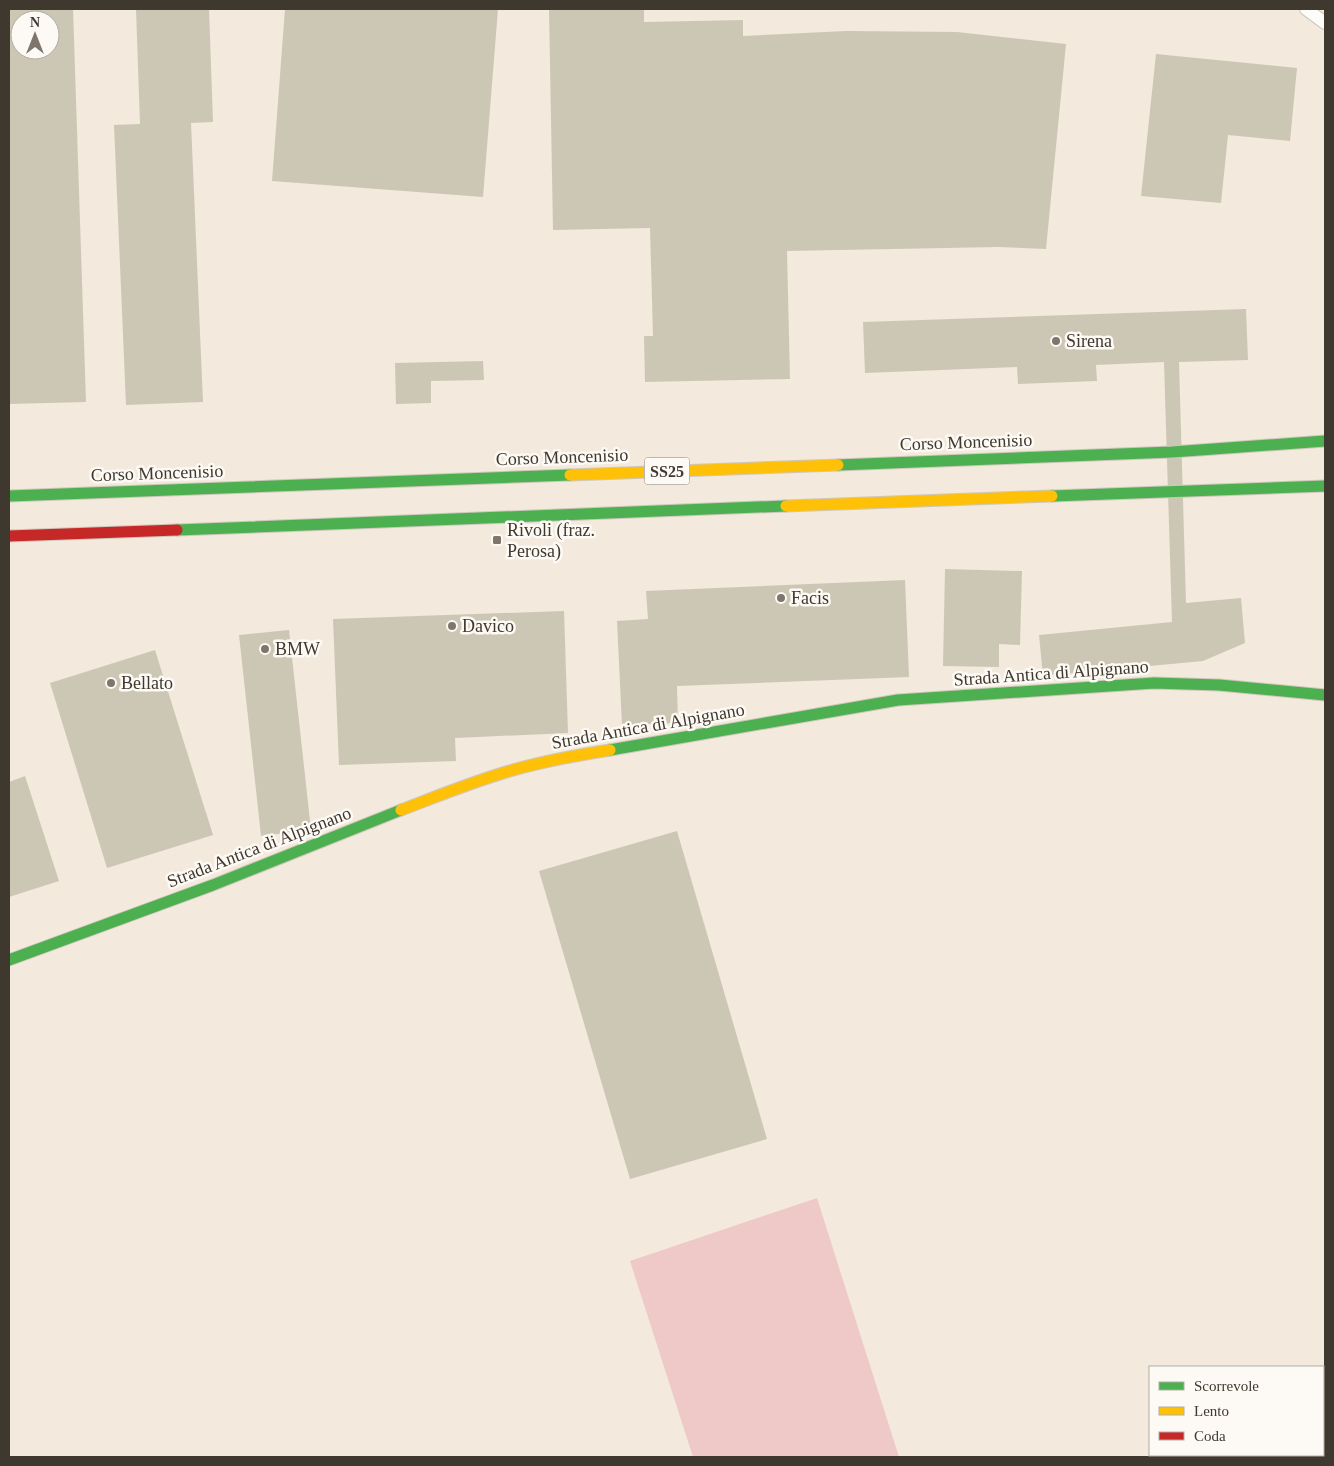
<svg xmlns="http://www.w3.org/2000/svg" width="1334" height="1466" font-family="'Times New Roman',serif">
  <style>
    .green { fill: #efc9c8 }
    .building { fill: #ccc7b4; fill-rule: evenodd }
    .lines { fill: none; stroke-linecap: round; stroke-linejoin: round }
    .lane-casing { stroke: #cfc7bd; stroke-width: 14 }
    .fast-casing { stroke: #cfc7bd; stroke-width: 13 }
    .slow-casing { stroke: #cfc7bd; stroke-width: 13 }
    .jam-casing { stroke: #cfc7bd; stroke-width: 13 }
    .lane { stroke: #fdfcfa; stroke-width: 12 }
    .fast { stroke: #4caf50; stroke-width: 11 }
    .slow { stroke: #ffc107; stroke-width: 11 }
    .jam { stroke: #c62828; stroke-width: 11 }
    .poi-dot { fill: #7e766c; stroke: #fdfaf5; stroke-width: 2 }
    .labels { text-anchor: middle; stroke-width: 5; stroke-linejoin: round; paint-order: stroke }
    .shield { fill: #fdfaf5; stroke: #78726a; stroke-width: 1 }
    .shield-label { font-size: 16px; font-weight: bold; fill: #3f382f }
    .poi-label { font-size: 18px; fill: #3f382f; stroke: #fdfaf5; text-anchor: start }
    .street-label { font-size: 18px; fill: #3f382f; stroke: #fdfaf5 }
  </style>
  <rect width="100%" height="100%" fill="#f3e9dc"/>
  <path class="green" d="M 817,1198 L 899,1457 L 693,1457 L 630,1261 Z"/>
  <g class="building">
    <path d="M 9,9 L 73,9 L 86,402 L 9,404 ZM 20,20 L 50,20 L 50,50 L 20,50 Z"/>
    <path d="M 136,9 L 209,9 L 213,122 L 191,123 L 203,402 L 126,405 L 114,125 L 140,124 Z"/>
    <path d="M 285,9 L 498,9 L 483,197 L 272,181 Z"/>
    <path d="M 549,9 L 644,9 L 644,22 L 743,20 L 743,36 L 846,31 L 957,32 L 1066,44 L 1046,249 L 998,247 L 787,251 L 790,379 L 645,382 L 644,336 L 653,336 L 650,228 L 553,230 Z"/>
    <path d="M 1156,54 L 1297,68 L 1290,141 L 1228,135 L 1221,203 L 1141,196 Z"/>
    <path d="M 1246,309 L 1248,360 L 1179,362 L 1186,603 L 1241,598 L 1245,643 L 1203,661 L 1043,676 L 1039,635 L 1172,622 L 1164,362 L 1096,365 L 1097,381 L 1018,384 L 1017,367 L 865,373 L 863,322 Z"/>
    <path d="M 483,361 L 484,380 L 431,381 L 431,403 L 396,404 L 395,363 Z"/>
    <path d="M 945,569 L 1022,571 L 1020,645 L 999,644 L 999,667 L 943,666 Z"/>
    <path d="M 905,580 L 909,677 L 677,686 L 678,723 L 622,725 L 617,621 L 648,619 L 646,591 Z"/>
    <path d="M 564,611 L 568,733 L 455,738 L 456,761 L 339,765 L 333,619 Z"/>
    <path d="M 289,630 L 311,830 L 261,836 L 239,635 Z"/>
    <path d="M 155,650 L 213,835 L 107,868 L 50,683 Z"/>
    <path d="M 25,776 L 59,881 L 9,897 L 9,782 Z"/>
    <path d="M 677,831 L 767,1139 L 630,1179 L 539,871 Z"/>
  </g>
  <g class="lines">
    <defs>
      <path id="lane" d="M 1306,9 L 1325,23"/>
      <g id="fast">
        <path d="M 838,465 L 1172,452 L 1325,441"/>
        <path d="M 9,496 L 570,475"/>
        <path d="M 1052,496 L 1325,486"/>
        <path d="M 177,530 L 786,506"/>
        <path d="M 610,750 L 898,700 L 1154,683 L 1219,685 L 1325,695"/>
        <path d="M 9,960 L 213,885 L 401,810"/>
      </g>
      <g id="slow">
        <path d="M 570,475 L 838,465"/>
        <path d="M 786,506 L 1052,496"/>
        <path d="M 401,810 C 438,796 474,781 513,770 C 545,761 578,755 610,750"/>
      </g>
      <path id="jam" d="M 9,536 L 177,530"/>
    </defs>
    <use href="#lane" class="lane-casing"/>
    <use href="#fast" class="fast-casing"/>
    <use href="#slow" class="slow-casing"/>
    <use href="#jam" class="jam-casing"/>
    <use href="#lane" class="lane"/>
    <use href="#fast" class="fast"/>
    <use href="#slow" class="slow"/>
    <use href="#jam" class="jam"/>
  </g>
  <g class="poi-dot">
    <circle cx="1056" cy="341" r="5"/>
    <rect x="492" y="535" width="10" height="10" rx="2.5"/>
    <circle cx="781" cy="598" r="5"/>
    <circle cx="452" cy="626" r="5"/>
    <circle cx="265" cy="649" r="5"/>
    <circle cx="111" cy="683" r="5"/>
  </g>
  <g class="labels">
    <rect class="shield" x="644.5" y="457.5" width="45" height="27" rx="4"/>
    <g class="shield-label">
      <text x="667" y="477">SS25</text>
    </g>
    <g class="poi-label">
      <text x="1066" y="347">Sirena</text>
      <text x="507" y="536">Rivoli (fraz.<tspan x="507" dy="21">Perosa)</tspan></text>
      <text x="791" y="604">Facis</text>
      <text x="462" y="632">Davico</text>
      <text x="275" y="655">BMW</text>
      <text x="121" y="689">Bellato</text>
    </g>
    <g class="street-label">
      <text transform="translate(966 442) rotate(-2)" y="6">Corso Moncenisio</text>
      <text transform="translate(562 457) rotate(-2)" y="6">Corso Moncenisio</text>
      <text transform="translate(157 473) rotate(-2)" y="6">Corso Moncenisio</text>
      <text transform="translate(1051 673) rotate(-4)" y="6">Strada Antica di Alpignano</text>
      <text transform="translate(648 726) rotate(-10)" y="6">Strada Antica di Alpignano</text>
      <text transform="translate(259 847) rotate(-21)" y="6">Strada Antica di Alpignano</text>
    </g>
  </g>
  <rect width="1334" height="1466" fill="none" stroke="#3f382f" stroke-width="20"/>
  <rect x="1149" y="1366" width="175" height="90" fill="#fdfaf5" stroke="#b1aca6"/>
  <rect x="1159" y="1382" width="25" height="8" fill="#4caf50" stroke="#b1aca6"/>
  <text x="1194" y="1391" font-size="15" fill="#3f382f">Scorrevole</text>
  <rect x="1159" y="1407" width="25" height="8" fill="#ffc107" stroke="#b1aca6"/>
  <text x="1194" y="1416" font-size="15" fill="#3f382f">Lento</text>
  <rect x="1159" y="1432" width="25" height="8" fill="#c62828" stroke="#b1aca6"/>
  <text x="1194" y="1441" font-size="15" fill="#3f382f">Coda</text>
  <g transform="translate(35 35)"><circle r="24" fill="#fdfaf5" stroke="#b1aca6"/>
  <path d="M0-4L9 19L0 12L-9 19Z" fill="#7e766c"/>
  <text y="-8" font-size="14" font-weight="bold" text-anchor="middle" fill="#3f382f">N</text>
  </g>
</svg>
